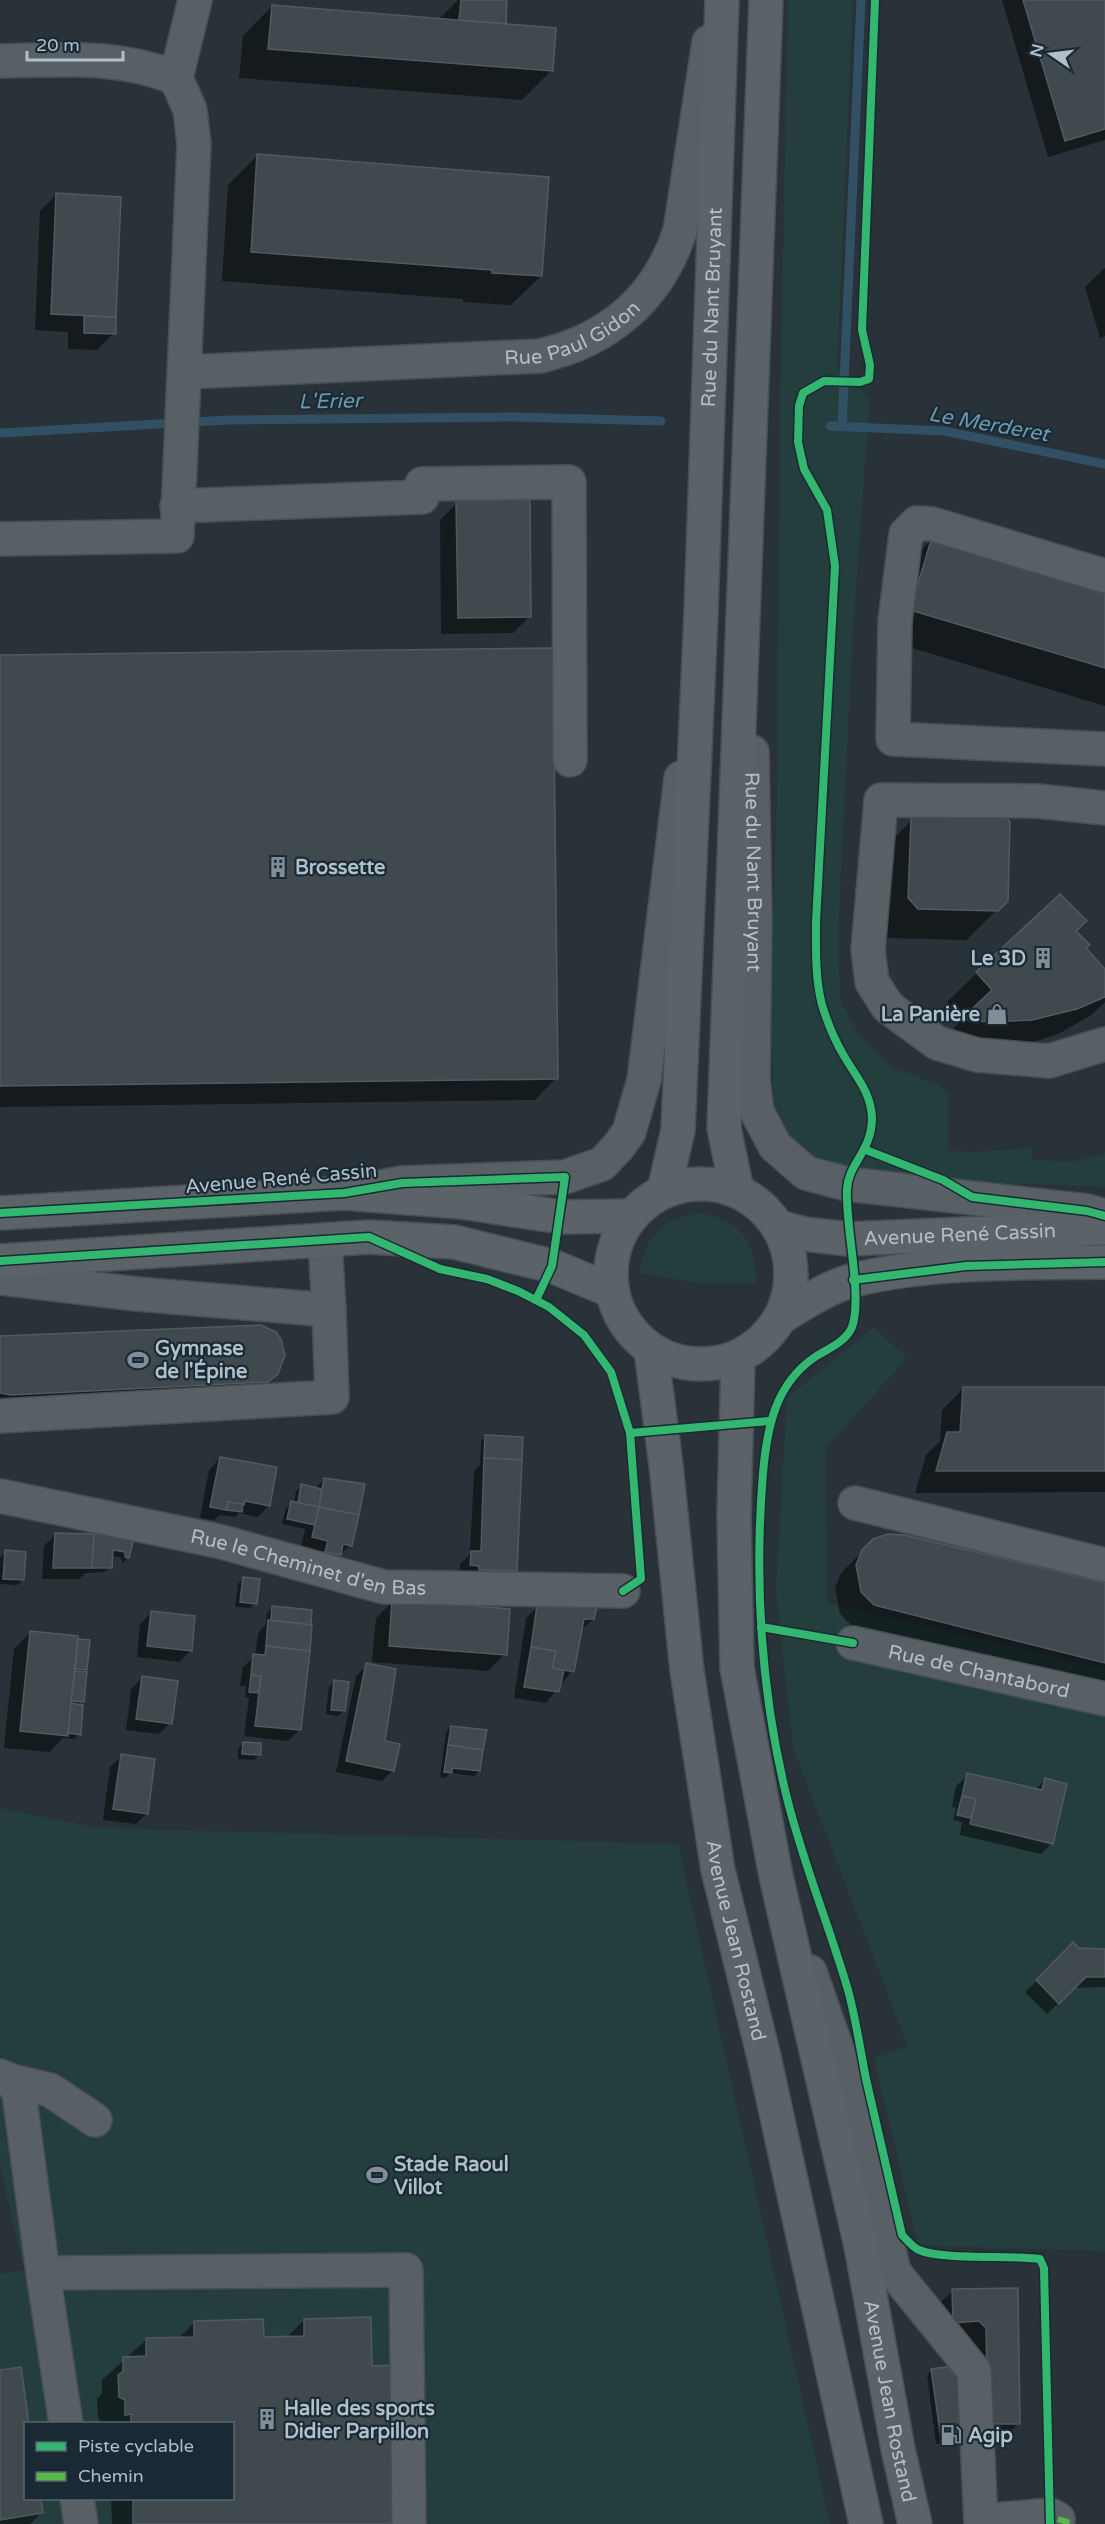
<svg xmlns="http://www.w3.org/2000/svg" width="1105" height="2524" font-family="'Varela Round',sans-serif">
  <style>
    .green { fill: #243e3d; fill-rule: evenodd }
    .shadow { fill: #0007 }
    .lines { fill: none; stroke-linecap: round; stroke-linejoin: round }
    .stream { stroke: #325064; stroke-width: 9 }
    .building { fill: #40494e; stroke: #505a60; stroke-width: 1.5 }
    .minor-casing { stroke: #464e53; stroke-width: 36 }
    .major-casing { stroke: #454f55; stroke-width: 36 }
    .minor { stroke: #586066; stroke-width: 33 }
    .major { stroke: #5b6268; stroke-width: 33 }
    .quiet { stroke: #58b947; stroke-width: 6; stroke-dasharray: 12 6; stroke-linecap: butt }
    .cycleway-casing { stroke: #1a2a34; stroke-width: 11 }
    .cycleway { stroke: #33b770; stroke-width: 8 }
    .labels { text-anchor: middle; stroke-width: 4.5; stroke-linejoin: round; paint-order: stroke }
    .street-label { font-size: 20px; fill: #b1bfca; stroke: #1a2a34 }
    .poi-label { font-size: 20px; font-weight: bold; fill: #b1bfca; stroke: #1a2a34; text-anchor: start }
    .water-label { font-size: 21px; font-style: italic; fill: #6e97b1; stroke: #1a2a34 }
  </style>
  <rect width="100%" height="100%" fill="#283238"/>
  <g class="green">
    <path d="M 788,0 L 853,0 L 837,368 L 870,398 L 853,628 L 845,787 L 838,936 L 840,1000 L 858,1033 L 892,1067 L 939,1085 L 949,1093 L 948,1150 L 971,1152 L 1032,1148 L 1032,1160 L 1072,1162 L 1105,1153 L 1105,1187 L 921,1180 L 834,1170 L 808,1156 L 785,1132 L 774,1110 L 770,996 L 777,798 L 780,406 Z"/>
    <path d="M 702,1213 C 744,1223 754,1242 756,1283 L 700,1283 L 639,1273 C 647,1235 661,1217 702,1213 Z"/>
    <path d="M 874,1327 L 907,1358 L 826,1448 L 827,1603 L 1105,1669 L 1105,2251 L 918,2245 L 874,2058 L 908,2046 L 793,1748 L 776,1590 L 787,1398 Z"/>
    <path d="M 0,1808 L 98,1828 L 678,1844 L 830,2524 L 0,2524 L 0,2274 L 24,2270 L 0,2166 ZM 26,2424 L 232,2424 L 232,2498 L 26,2498 Z"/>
  </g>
  <g class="shadow">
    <path d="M 458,0 L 505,0 L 505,26 L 552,70 L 522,100 L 239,78 L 243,36 L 272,6 L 438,20 Z"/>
    <path d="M 1002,0 L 1105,0 L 1105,140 L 1048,157 Z"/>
    <path d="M 258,155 L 541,276 L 511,305 L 463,302 L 463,299 L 222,281 L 228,185 Z"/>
    <path d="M 57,194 L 120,198 L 114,333 L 97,350 L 68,349 L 68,332 L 35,330 L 40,211 Z"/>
    <path d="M 1105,268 L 1105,336 L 1100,338 L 1085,287 Z"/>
    <path d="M 457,503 L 530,616 L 513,633 L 441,634 L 440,520 Z"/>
    <path d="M 932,539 L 1105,591 L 1105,706 L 882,639 L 902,569 Z"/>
    <path d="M 0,656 L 556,1078 L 535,1100 L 0,1107 Z"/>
    <path d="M 921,811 L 1006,901 L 966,940 L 888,938 L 879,928 L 882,850 Z"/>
    <path d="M 1075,932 L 1084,948 L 1105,971 L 1105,1002 L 1090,1016 L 1060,1033 L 1022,1046 L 933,1048 L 963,1019 L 947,1002 L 977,973 Z"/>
    <path d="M 0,1339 L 282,1344 L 283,1363 L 273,1377 L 251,1399 L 0,1416 Z"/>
    <path d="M 964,1388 L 1105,1389 L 1105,1492 L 915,1493 L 926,1455 L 940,1441 L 942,1410 Z"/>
    <path d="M 486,1436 L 516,1570 L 504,1582 L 460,1576 L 460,1564 L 470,1554 L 474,1471 L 480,1465 L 481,1442 Z"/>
    <path d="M 220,1458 L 269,1505 L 258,1517 L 239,1513 L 235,1517 L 220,1515 L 214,1520 L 200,1518 L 209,1470 Z"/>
    <path d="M 324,1479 L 351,1545 L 328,1565 L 301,1548 L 305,1529 L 282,1524 L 286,1508 L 294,1503 L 296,1491 L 302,1486 L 315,1489 Z"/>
    <path d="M 55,1535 L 132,1539 L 128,1557 L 123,1563 L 120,1557 L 111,1556 L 110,1567 L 105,1572 L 85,1573 L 79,1579 L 42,1579 L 44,1546 Z"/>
    <path d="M 874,1540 L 1105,1585 L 1105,1689 L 852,1626 L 840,1614 L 835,1588 L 841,1573 Z"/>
    <path d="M 6,1552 L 23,1580 L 17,1585 L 0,1584 L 0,1557 Z"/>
    <path d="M 243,1579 L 256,1603 L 250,1608 L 235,1607 L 238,1584 Z"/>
    <path d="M 393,1601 L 505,1654 L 488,1671 L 372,1662 L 376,1618 Z"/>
    <path d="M 273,1607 L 311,1612 L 299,1730 L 288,1741 L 244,1736 L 249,1698 L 245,1697 L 246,1686 L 240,1686 L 243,1667 L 255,1656 L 258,1633 L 266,1624 L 267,1613 Z"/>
    <path d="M 538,1607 L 593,1619 L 582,1630 L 572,1671 L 546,1703 L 514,1698 L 526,1618 Z"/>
    <path d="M 151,1613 L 190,1651 L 179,1662 L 137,1657 L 140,1624 Z"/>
    <path d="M 30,1633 L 76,1643 L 78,1640 L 86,1669 L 81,1673 L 79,1734 L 74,1739 L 63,1738 L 49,1752 L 4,1748 L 14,1649 Z"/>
    <path d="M 367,1665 L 383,1742 L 393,1770 L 382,1781 L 336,1772 L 356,1676 Z"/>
    <path d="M 142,1678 L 170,1723 L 159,1734 L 126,1730 L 131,1689 Z"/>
    <path d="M 335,1682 L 344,1711 L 338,1716 L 326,1714 L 329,1687 Z"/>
    <path d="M 451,1727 L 479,1771 L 474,1776 L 450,1773 L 445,1778 L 440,1777 L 446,1732 Z"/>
    <path d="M 243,1744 L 259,1755 L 254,1760 L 238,1759 L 238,1749 Z"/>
    <path d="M 122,1756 L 147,1813 L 136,1824 L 103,1820 L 110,1767 Z"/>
    <path d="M 968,1775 L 1035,1790 L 1045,1780 L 1052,1843 L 1041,1854 L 960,1835 L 962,1822 L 953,1820 L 956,1808 L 952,1807 L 956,1786 Z"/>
    <path d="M 1073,1945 L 1078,1950 L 1105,1950 L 1105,1987 L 1074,1988 L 1047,2014 L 1025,1992 Z"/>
    <path d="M 1016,2290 L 1019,2423 L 1002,2440 L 971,2439 L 936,2444 L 927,2375 L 932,2370 L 970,2365 L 935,2308 L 952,2291 Z"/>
    <path d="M 304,2320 L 371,2367 L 396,2524 L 112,2524 L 111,2498 L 232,2498 L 232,2424 L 104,2424 L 98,2418 L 97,2399 L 102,2393 L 102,2380 L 146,2340 L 178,2339 L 194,2323 L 262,2339 L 286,2338 Z"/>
    <path d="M 0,2372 L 26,2424 L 26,2498 L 41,2513 L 30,2524 L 0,2524 Z"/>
  </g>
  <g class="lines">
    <g class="stream">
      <path d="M 830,426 L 944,431 L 1105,464"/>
      <path d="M 842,427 L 861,0"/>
      <path d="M 0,433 L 229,420 L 516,417 L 661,421"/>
    </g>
  </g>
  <g class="building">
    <path d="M 461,0 L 507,0 L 506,24 L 459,20 Z"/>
    <path d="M 1023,0 L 1105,0 L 1105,129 L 1065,141 Z"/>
    <path d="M 272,5 L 556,28 L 553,71 L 268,49 Z"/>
    <path d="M 257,154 L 549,177 L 542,276 L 492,273 L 492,270 L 251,252 Z"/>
    <path d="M 56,193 L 121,197 L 116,317 L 51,314 Z"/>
    <path d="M 84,316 L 116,317 L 116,334 L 84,333 Z"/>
    <path d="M 530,500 L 531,617 L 458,618 L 456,501 Z"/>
    <path d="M 932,537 L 1105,590 L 1105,668 L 910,610 Z"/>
    <path d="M 553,648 L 558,1079 L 0,1086 L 0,655 Z"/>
    <path d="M 921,809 L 1001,812 L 1010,822 L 1008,901 L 998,911 L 918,909 L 908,898 L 911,819 Z"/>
    <path d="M 1060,894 L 1087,921 L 1076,931 L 1090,945 L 1086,948 L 1105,969 L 1105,997 L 1077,1009 L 1032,1020 L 988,1022 L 962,1019 L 958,1022 L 992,990 L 976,972 Z"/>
    <path d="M 261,1325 L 276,1332 L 281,1339 L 285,1355 L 278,1374 L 268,1382 L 11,1395 L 0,1393 L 0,1336 Z"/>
    <path d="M 963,1387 L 1105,1387 L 1105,1471 L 936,1471 L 947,1432 L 960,1432 Z"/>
    <path d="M 485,1435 L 523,1437 L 522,1460 L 484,1458 Z"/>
    <path d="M 220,1457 L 277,1467 L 270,1506 L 245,1501 L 244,1505 L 228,1502 L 227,1510 L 210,1507 Z"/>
    <path d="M 484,1458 L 522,1460 L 517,1571 L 479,1570 L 479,1566 L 470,1565 L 471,1551 L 481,1551 Z"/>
    <path d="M 324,1478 L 365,1484 L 359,1515 L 319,1507 Z"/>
    <path d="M 301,1484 L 322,1489 L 319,1507 L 298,1503 Z"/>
    <path d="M 291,1501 L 319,1507 L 315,1525 L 287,1519 Z"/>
    <path d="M 228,1502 L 243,1504 L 242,1512 L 227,1510 Z"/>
    <path d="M 319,1507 L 359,1515 L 352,1546 L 343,1544 L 341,1555 L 325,1552 L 328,1541 L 312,1537 Z"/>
    <path d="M 55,1533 L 94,1534 L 92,1568 L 53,1568 Z"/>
    <path d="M 94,1534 L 134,1538 L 129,1558 L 125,1557 L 125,1552 L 113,1550 L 112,1568 L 92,1568 Z"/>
    <path d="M 888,1534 L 905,1535 L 1105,1583 L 1105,1663 L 874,1605 L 861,1592 L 856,1565 L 862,1550 L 873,1539 Z"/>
    <path d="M 5,1550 L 26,1552 L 24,1580 L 3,1579 Z"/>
    <path d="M 243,1577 L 260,1579 L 257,1604 L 240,1602 Z"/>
    <path d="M 392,1599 L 510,1609 L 507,1655 L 389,1646 Z"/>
    <path d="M 537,1605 L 597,1607 L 594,1619 L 584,1619 L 574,1672 L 552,1668 L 556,1651 L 531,1647 Z"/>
    <path d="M 272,1606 L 312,1610 L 311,1625 L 271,1620 Z"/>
    <path d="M 151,1611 L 195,1616 L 192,1651 L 147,1646 Z"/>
    <path d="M 268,1620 L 312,1625 L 310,1651 L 266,1646 Z"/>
    <path d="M 30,1631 L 78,1636 L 68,1736 L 20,1731 Z"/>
    <path d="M 78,1639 L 90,1640 L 87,1670 L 75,1669 Z"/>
    <path d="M 266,1646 L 310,1651 L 301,1730 L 255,1726 L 261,1676 L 251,1675 L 253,1654 L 265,1655 Z"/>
    <path d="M 531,1647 L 556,1651 L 552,1668 L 564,1670 L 559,1692 L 524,1687 Z"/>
    <path d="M 366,1663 L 396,1669 L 385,1741 L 400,1744 L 394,1771 L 346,1761 Z"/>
    <path d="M 75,1671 L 87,1672 L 84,1702 L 71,1701 Z"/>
    <path d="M 251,1675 L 261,1676 L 258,1693 L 249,1692 Z"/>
    <path d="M 142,1676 L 178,1681 L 172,1724 L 136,1719 Z"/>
    <path d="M 334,1680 L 349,1682 L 345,1711 L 331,1710 Z"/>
    <path d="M 71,1703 L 83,1705 L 81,1735 L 68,1733 Z"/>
    <path d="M 451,1726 L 487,1730 L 483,1750 L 448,1745 Z"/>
    <path d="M 243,1742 L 261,1743 L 261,1755 L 242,1754 Z"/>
    <path d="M 448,1745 L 483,1750 L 480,1771 L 452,1768 L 452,1773 L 444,1772 Z"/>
    <path d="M 121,1754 L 155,1759 L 148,1814 L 113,1809 Z"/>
    <path d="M 967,1773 L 1042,1790 L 1045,1778 L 1067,1784 L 1053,1844 L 970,1824 L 976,1799 L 962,1796 Z"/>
    <path d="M 962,1796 L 976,1799 L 971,1818 L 957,1815 Z"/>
    <path d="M 1073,1942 L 1079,1948 L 1105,1949 L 1105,1977 L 1086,1977 L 1059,2004 L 1036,1980 Z"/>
    <path d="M 1018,2288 L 1020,2424 L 988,2424 L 986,2328 L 979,2321 L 953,2323 L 952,2289 Z"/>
    <path d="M 371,2317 L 372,2366 L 394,2365 L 398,2524 L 133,2524 L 133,2498 L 232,2498 L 232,2424 L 131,2424 L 131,2414 L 125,2415 L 125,2400 L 119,2397 L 118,2375 L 123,2371 L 123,2357 L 146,2356 L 146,2338 L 194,2337 L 194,2321 L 263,2319 L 264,2337 L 304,2336 L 304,2319 Z"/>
    <path d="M 975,2363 L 984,2433 L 941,2439 L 931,2369 Z"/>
    <path d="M 21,2367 L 29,2424 L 26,2424 L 26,2498 L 41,2498 L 43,2513 L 0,2520 L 0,2370 Z"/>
  </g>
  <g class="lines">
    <defs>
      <g id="minor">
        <path d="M 0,61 C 61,60 118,54 176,78 L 190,110 L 194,144 L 177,536 L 0,539"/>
        <path d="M 176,78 L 195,0"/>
        <path id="s1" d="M 185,372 L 540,356 C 609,340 658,298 680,231 L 709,42"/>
        <path d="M 177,506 L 422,497 L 422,484 L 569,482 L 570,760"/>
        <path d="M 1105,576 L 932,524 L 917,523 L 906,534 L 895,621 L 893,739 L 1105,749"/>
        <path id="s2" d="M 752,752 L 755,918 L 753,1080 L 757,1112 L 775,1146 L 806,1173 L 847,1184 L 1087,1211 L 1105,1216"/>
        <path d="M 1105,808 L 1038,801 L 881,800 L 868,950 L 872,982 L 888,1007 L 937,1043 L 977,1055 L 1049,1061 L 1105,1044"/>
        <path d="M 375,1188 L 402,1183 L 565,1177 L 602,1164 L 618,1147 L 629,1132 L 644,1080 L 681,778"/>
        <path d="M 0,1278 L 137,1294 L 329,1310 L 325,1241"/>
        <path d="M 0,1416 L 332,1397 L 329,1310"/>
        <path id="s3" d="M 0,1496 L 218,1541 L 384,1587 L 623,1591"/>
        <path d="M 855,1503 L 1105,1565"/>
        <path id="s4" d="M 853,1643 L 1105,1699"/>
        <path d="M 810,1972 L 856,2104 L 894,2272 L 974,2371 L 981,2524"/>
        <path d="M 0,2076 L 12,2081 L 19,2093 L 43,2273 L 66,2424"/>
        <path d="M 12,2081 L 50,2090 L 95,2120"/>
        <path d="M 43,2273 L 406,2270 L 409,2524"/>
        <path d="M 77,2498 L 81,2524"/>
        <path d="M 981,2521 L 1050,2515 L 1058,2519"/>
      </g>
      <g id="major">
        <circle cx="701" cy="1274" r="90"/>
        <path id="s5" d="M 664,1191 L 678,1130 L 701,613 L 722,0"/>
        <path d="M 737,1191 L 724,1128 L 766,0"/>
        <path d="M 0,1213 L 344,1193 L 462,1202 L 561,1217 L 631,1216"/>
        <path id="s6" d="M 778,1227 L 804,1234 L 848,1239 L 1105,1228"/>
        <path d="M 0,1261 L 369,1237 L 454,1242 L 552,1266 L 612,1291"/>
        <path d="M 781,1317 C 804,1303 828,1287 854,1280 C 928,1261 1029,1263 1105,1262"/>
        <path id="s7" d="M 651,1350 L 666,1465 L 687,1671 L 718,1870 L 764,2057 L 866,2524"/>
        <path id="s8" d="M 738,1357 L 734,1517 L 737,1668 L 776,1876 L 861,2246 L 898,2449 L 915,2524"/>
      </g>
    </defs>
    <use href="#minor" class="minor-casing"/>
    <use href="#major" class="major-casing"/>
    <use href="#minor" class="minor"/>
    <use href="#major" class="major"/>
    <path class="quiet" d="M 1058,2519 L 1074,2524"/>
    <defs>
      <g id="cycleway">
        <path d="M 875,0 L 862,330 L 870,365 L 869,379 L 860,382 L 824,381 L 803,393 L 799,406 L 798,442 L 804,469 L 827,510 L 835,566 L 816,922 C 816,949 815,978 822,1005 C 827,1021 835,1041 844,1056 C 856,1077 871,1092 872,1118 C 872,1151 848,1164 847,1189 C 845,1226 863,1297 852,1327 C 846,1342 827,1349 815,1357 C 775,1384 767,1428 763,1473 C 754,1580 761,1694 787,1798 C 803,1863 829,1925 848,1990 C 856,2019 860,2049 866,2079 C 878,2131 890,2183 902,2235 C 907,2240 912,2247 919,2250 C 941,2260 1010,2255 1040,2259 L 1044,2268 L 1050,2524"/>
        <path d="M 866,1150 L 943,1180 L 972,1197 L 1087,1211 L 1105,1216"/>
        <path d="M 0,1213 L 344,1193 L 402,1183 L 565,1177 L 552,1266 L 536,1300"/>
        <path d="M 0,1261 L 369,1237 L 440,1269 L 487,1279 L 518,1291 L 549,1307 L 584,1335 L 611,1372 L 630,1433 L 641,1579 L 623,1591"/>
        <path d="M 853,1280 L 966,1266 L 1105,1262"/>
        <path d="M 630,1433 L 769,1421"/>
        <path d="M 761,1627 L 853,1643"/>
      </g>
    </defs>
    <use href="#cycleway" class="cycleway-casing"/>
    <use href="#cycleway" class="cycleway"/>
  </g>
  <defs>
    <symbol id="building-bare" viewBox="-9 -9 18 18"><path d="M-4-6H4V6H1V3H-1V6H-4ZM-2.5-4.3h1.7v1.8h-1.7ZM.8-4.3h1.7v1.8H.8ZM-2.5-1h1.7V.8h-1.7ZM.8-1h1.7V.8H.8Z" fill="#818e97" stroke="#1a2a34" stroke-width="2.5" paint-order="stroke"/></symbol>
    <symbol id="shop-bare" viewBox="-9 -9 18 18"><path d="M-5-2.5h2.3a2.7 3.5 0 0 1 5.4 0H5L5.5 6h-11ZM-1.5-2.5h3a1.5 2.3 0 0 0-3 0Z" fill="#818e97" stroke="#1a2a34" stroke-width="2.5" paint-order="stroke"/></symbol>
    <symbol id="stadium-bare" viewBox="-9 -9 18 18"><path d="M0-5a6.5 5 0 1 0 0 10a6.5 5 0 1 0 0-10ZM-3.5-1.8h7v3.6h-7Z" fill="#818e97" stroke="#1a2a34" stroke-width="2.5" paint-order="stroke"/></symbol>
    <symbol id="fuel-bare" viewBox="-9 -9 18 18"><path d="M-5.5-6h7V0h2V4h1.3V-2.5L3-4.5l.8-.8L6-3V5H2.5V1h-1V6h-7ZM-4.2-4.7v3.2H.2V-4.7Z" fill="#818e97" stroke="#1a2a34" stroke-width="2.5" paint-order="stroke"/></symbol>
  </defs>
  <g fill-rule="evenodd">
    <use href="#building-bare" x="263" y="852" width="30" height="30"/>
    <use href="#building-bare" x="1028" y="943" width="30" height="30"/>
    <use href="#shop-bare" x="982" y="999" width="30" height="30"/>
    <use href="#stadium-bare" x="123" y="1345" width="30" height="30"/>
    <use href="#stadium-bare" x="362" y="2160" width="30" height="30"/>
    <use href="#building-bare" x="252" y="2404" width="30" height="30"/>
    <use href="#fuel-bare" x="936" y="2420" width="30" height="30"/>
  </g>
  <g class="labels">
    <g class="street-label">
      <text dy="7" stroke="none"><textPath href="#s5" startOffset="886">Rue du Nant Bruyant</textPath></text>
      <text dy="7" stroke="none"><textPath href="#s1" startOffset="393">Rue Paul Gidon</textPath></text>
      <text dy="7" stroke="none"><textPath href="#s2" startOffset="120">Rue du Nant Bruyant</textPath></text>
      <text transform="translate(281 1178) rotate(-5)" y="7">Avenue René Cassin</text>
      <text dy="7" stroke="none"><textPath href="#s6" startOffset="183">Avenue René Cassin</textPath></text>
      <text dy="7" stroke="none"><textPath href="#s3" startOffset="316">Rue le Cheminet d'en Bas</textPath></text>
      <text dy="7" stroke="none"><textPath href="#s4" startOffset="129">Rue de Chantabord</textPath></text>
      <text dy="7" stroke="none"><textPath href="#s7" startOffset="597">Avenue Jean Rostand</textPath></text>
      <text dy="7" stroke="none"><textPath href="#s8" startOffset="1060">Avenue Jean Rostand</textPath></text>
    </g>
    <g class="poi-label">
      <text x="295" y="874">Brossette</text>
      <text x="1026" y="965" text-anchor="end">Le 3D</text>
      <text x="980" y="1021" text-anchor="end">La Panière</text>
      <text x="155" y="1355">Gymnase<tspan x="155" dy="23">de l'Épine</tspan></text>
      <text x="394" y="2171">Stade Raoul<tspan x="394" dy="23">Villot</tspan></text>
      <text x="284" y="2415">Halle des sports<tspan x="284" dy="23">Didier Parpillon</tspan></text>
      <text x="968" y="2442">Agip</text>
    </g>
    <g class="water-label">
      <text transform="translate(330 401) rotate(-1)" y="7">L'Erier</text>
      <text transform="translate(989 424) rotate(10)" y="7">Le Merderet</text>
    </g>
  </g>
  <rect x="24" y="2422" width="210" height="78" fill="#1a2a34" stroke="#566670" stroke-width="1.5"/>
  <rect x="36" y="2442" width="30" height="9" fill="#33b770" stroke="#566670" stroke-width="1.5"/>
  <text x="78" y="2452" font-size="18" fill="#b1bfca">Piste cyclable</text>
  <rect x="36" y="2472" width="30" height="9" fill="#58b947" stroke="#566670" stroke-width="1.5"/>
  <text x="78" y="2482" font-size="18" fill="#b1bfca">Chemin</text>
  <g transform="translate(1051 54) rotate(284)" stroke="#1a2a34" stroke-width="4.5" paint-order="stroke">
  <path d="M0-4.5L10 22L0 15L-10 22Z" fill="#b1bfca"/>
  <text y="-9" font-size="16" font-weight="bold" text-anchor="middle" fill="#b1bfca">N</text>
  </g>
  <path d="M27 51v9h96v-9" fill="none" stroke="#b1bfca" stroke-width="3"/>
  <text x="36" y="51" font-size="18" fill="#b1bfca" stroke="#1a2a34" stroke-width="4.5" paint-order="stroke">20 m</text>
</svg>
